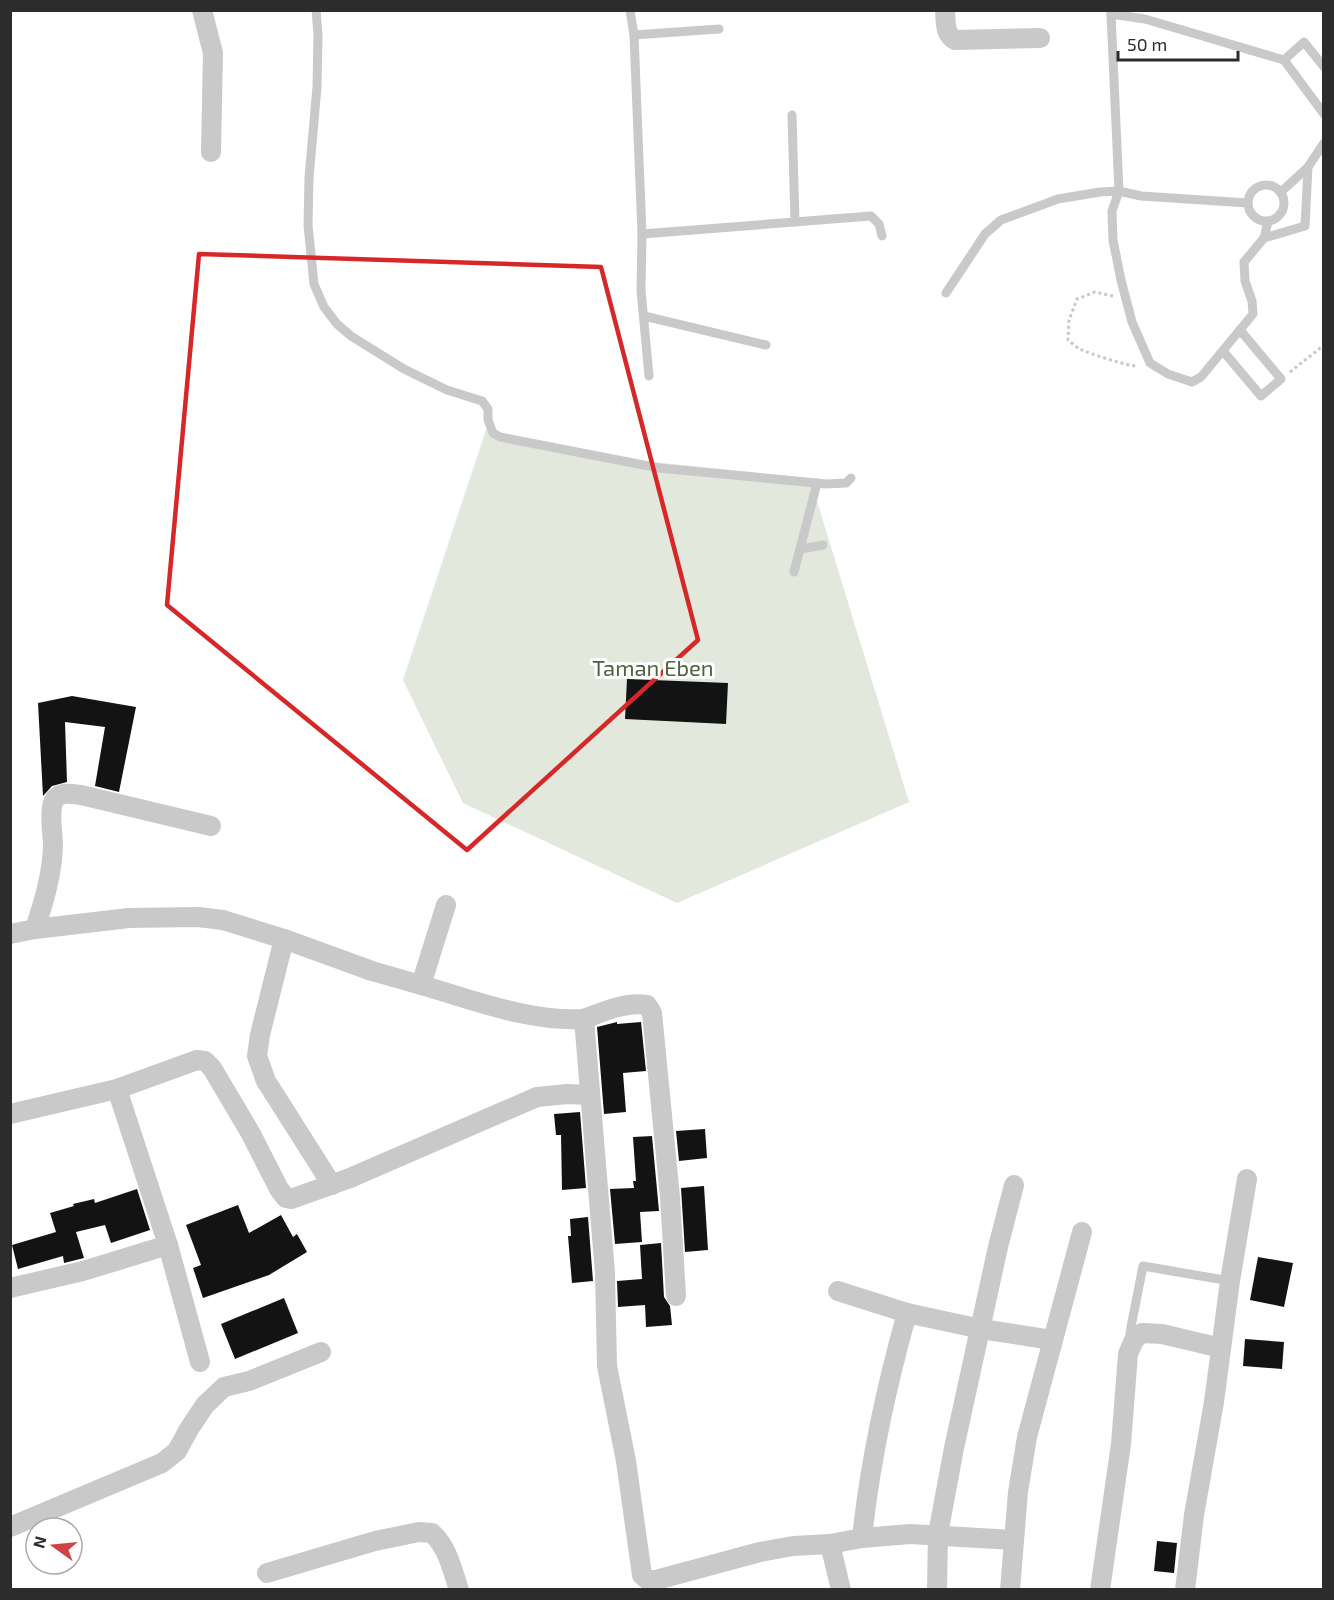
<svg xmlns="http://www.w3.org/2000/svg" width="1334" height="1600" font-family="'Exo 2',sans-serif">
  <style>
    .green { fill: #e2e8db }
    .building { fill: #131313 }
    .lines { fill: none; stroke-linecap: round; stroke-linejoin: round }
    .path { stroke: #c9c9c9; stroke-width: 3; stroke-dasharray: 3 3; stroke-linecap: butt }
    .service { stroke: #c9c9c9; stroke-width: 9 }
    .minor { stroke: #c9c9c9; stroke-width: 20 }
    .marked { fill: none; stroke: #d62828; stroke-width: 4.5; stroke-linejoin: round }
    .labels { text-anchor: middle; stroke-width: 6; stroke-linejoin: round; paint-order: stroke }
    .park-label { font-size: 22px; fill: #4e6240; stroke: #fff }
  </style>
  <rect width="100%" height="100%" fill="#fff"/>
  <path class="green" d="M 486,430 L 613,458 L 810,478 L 909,802 L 677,903 L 463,803 L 403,680 Z"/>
  <g class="building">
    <path d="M 627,679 L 728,683 L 726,724 L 625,719 Z"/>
    <path d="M 72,696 L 136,707 L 119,792 L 95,786 L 105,727 L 65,722 L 67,782 L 52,786 L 43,796 L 38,703 Z"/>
    <path d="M 617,1022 L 617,1024 L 641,1022 L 646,1071 L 623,1073 L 626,1112 L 604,1114 L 597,1027 Z"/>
    <path d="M 580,1112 L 586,1188 L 562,1190 L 561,1135 L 556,1135 L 554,1114 Z"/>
    <path d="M 705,1129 L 707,1158 L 679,1161 L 676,1131 Z"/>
    <path d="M 652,1136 L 659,1211 L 640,1212 L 642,1242 L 615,1244 L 610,1189 L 634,1188 L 633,1181 L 636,1181 L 633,1137 Z"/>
    <path d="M 704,1186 L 708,1250 L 685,1252 L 681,1188 Z"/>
    <path d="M 137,1189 L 150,1230 L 111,1243 L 105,1225 L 76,1232 L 84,1258 L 64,1263 L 63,1256 L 18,1269 L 12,1245 L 56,1232 L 50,1213 L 74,1206 L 73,1204 L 94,1199 L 95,1203 Z"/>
    <path d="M 238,1205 L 249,1233 L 281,1215 L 293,1237 L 297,1234 L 307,1252 L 269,1275 L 203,1298 L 193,1268 L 201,1265 L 186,1225 Z"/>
    <path d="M 588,1217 L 593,1281 L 572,1283 L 568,1236 L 571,1236 L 570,1219 Z"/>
    <path d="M 661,1243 L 664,1297 L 670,1306 L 672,1325 L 646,1327 L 645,1305 L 618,1307 L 617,1281 L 642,1279 L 640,1245 Z"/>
    <path d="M 1258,1257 L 1293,1263 L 1284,1307 L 1250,1300 Z"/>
    <path d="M 284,1298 L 298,1333 L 235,1359 L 221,1324 Z"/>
    <path d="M 1245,1339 L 1284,1342 L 1282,1369 L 1243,1366 Z"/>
    <path d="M 1157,1541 L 1177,1543 L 1174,1573 L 1154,1571 Z"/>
  </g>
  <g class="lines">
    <g class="path">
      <path d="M 1113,296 L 1095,292 L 1077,299 L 1069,320 L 1068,340 C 1072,343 1076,347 1080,349 C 1087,353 1131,367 1137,366"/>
      <path d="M 1290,372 L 1324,345"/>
    </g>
    <g class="service">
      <path d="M 316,10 L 318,35 L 317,87 L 309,178 L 308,225 L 314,284 L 324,307 L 337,324 L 351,336 L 404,369 L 447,390 L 482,401 L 488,409 L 488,420 L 493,433 L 500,437 L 659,468 L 826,484 L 846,483 L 851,478"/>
      <path d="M 630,10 L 634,35 L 642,234 L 641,290 L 649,376"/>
      <path d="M 1111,11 L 1111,14 L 1145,19 L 1284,60 L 1324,114"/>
      <path d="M 1111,14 L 1119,191 L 1112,211 L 1113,240 L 1121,280 L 1132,322 L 1150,363 L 1168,374 L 1192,382 L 1201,377 L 1253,314 L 1252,301 L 1245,281 L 1244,262 L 1264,238 L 1268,222"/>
      <path d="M 634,35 L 719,29"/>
      <path d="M 1284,60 L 1304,42 L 1324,67"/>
      <path d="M 792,115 L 795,222"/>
      <circle cx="1266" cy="203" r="18"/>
      <path d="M 1281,192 L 1308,167 L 1324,143"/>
      <path d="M 642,234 L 871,216 L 879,224 L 882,236"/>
      <path d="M 1264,238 L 1305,226 L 1308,167"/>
      <path d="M 946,293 L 985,234 L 1001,220 L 1058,199 L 1100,192 L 1119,191 L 1141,196 L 1248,203"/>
      <path d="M 644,316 L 766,345"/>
      <path d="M 1223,351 L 1261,396 L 1281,379 L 1240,330"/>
      <path d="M 801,549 L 823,545"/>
      <path d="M 794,572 L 817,483"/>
      <path d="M 1133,1339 L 1130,1335 L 1131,1327 L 1143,1266 L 1230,1281"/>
    </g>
    <g class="minor">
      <path d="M 202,10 L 213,53 L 211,152"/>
      <path d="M 945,10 C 946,21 944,34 955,40 L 1040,38"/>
      <path d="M 35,929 C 44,901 52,875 53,846 C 53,834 48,808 55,799 C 61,791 73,794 81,795 L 211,826"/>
      <path d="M 10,934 L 35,929 L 129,918 L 198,917 L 223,920 L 284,939 L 372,971 L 421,985 L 446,905"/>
      <path d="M 284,939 L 260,1035 L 257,1056 L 266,1081 L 332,1185"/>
      <path d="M 421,985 C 474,1000 528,1022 584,1019 L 605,1273 L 607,1366 L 626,1461 L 642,1575 L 648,1580 L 656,1580 L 760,1552 L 793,1546 L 830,1544 L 862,1538 L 910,1534 L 1013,1540"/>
      <path d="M 584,1019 C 602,1012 627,1001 647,1005 L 652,1013 L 670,1197 L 676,1296"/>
      <path d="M 117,1089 L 197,1060 L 205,1061 L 212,1068 L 251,1134 L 279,1189 L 286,1198 L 291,1199 L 350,1178 L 537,1097 L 567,1094 L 590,1095"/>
      <path d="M 10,1114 L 117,1089 L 168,1245 L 200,1362"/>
      <path d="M 10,1288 L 83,1271 L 168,1245"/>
      <path d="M 838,1291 L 907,1313"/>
      <path d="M 10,1527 L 162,1463 L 177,1451 L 189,1429 L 205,1405 L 224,1387 L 249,1381 L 321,1352"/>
      <path d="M 862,1538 C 870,1461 886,1388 907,1313 L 981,1329 L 1052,1340"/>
      <path d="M 830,1544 L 841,1590"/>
      <path d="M 267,1573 L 375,1541 L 419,1532 L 432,1533 C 448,1548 452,1569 459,1590"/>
      <path d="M 937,1590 L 938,1534 L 954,1448 L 998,1247 L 1014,1185"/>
      <path d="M 1010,1590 L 1018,1492 L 1027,1437 L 1082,1232"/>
      <path d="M 1100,1590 L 1121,1444 L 1128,1354 L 1134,1340 L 1142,1333 L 1162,1334 L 1221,1348"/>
      <path d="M 1185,1590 L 1194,1515 L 1214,1402 L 1230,1281 L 1247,1179"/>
    </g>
  </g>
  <path class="marked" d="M 199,254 L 601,267 L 698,640 L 467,850 L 167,605 Z"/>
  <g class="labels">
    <g class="park-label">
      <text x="653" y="676">Taman Eben</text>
    </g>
  </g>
  <rect width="1334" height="1600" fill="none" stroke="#2c2c2c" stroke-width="24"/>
  <g transform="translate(54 1546) rotate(285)"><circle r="28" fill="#ffffff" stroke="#ababab" stroke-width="1.5"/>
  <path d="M0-4.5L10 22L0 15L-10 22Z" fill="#cf4347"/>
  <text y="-9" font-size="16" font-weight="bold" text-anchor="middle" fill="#2c2c2c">N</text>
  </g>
  <path d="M1118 51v9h120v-9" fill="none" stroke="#2c2c2c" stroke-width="3"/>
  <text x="1127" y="51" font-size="18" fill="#2c2c2c" stroke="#ffffff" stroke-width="4.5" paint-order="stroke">50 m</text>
</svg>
